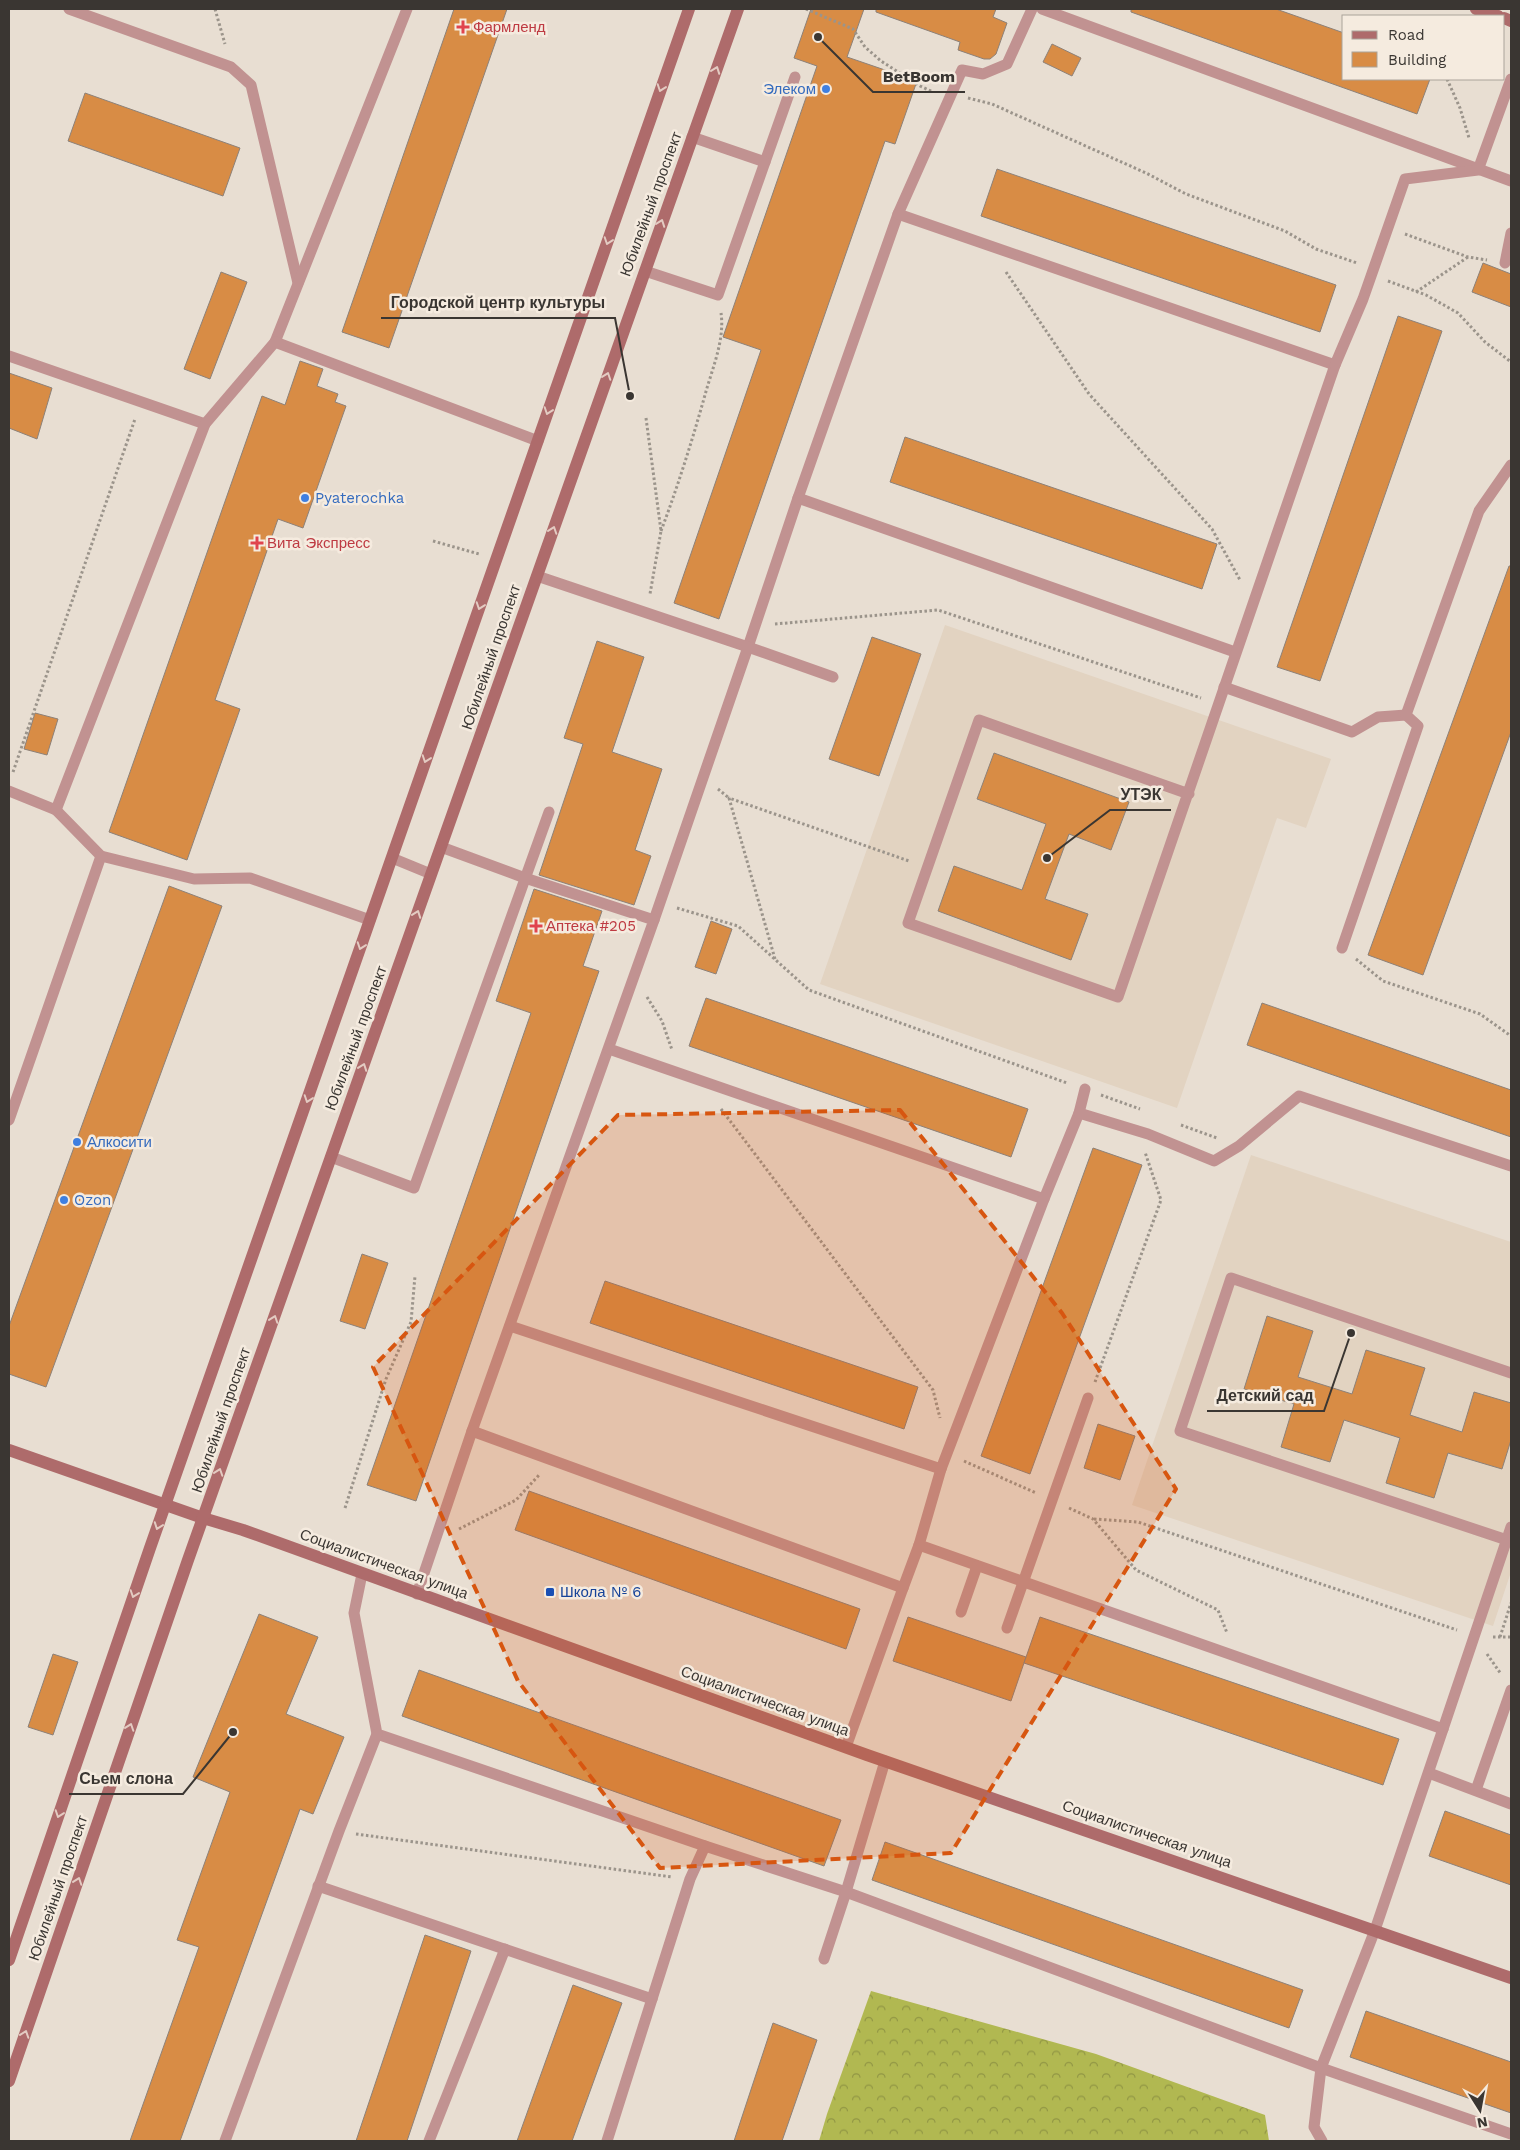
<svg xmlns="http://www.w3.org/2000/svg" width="1520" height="2150" font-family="'Work Sans',sans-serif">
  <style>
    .built { fill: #e2d3c1 }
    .forest { fill: url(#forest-crowns) }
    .building { fill: #d88c45; stroke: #8d8178 }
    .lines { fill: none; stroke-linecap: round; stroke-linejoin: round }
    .path { stroke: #9b948b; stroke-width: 3; stroke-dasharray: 2.5 2.5; stroke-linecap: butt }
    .lane { stroke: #c19291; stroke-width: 11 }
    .secondary { stroke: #ae6b6b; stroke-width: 12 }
    .oneway { stroke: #e3cbc2 }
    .marked { fill: #d75610; fill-opacity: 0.2; stroke: #d75610; stroke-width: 4; stroke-dasharray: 10 6; stroke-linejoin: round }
    .health-dot { fill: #e0444e; stroke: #f5ebdf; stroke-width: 2 }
    .shop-dot { fill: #3f7fe0; stroke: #f5ebdf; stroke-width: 2 }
    .transit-dot { fill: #1a4fb4; stroke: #f5ebdf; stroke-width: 2 }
    .labels { text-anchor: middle; stroke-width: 5; stroke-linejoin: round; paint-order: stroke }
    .health-label { font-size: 15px; fill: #be3a42; stroke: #f5ebdf; text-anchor: start }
    .shop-label { font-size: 15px; fill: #366cbe; stroke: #f5ebdf; text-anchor: start }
    .street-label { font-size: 15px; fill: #3a3632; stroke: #f5ebdf }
    .transit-label { font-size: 15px; fill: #164399; stroke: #f5ebdf; text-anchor: start }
    .leader { fill: none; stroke: #3a3632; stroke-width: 2 }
    .callout-dot { fill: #3a3632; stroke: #f5ebdf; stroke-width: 2 }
    .callout-label { font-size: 16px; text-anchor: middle; font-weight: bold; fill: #3a3632; stroke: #f5ebdf; stroke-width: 5; stroke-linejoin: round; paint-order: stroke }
  </style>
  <defs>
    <pattern id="forest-crowns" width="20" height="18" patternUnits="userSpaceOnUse" patternTransform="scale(1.25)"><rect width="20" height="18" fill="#b1b851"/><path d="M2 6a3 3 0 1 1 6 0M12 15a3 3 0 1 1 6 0" fill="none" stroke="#919644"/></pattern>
  </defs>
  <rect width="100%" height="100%" fill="#e8ded2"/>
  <g class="built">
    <path d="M 945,625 L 1331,759 L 1306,828 L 1277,818 L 1177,1108 L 820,984 Z"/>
    <path d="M 1251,1155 L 1511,1242 L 1511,1572 L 1493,1626 L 1132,1505 Z"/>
  </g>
  <path class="forest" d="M 871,1991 L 1096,2054 L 1265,2115 L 1269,2141 L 819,2141 L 827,2114 Z"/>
  <g class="building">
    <path d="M 454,9 L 507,9 L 389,348 L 342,332 Z"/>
    <path d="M 811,9 L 864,9 L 847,57 L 917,81 L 895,144 L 885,141 L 719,619 L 674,603 L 761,350 L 723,337 L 817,66 L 794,58 Z"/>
    <path d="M 876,9 L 996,9 L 993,17 L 1007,23 L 996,54 L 990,59 L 984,59 L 958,50 L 960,42 L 876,12 Z"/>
    <path d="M 1131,9 L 1276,9 L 1344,33 L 1344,79 L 1430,79 L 1417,114 L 1131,12 Z"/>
    <path d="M 1052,44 L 1081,58 L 1072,76 L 1043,62 Z"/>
    <path d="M 85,93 L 240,148 L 223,196 L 68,141 Z"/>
    <path d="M 997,169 L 1336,285 L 1320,332 L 981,216 Z"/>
    <path d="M 1483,263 L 1511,274 L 1511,307 L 1472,292 Z"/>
    <path d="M 221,272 L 247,282 L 210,379 L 184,369 Z"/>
    <path d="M 1398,316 L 1442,331 L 1320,681 L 1277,667 Z"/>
    <path d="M 300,361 L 323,369 L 317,386 L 338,394 L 335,402 L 346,406 L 303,528 L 278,519 L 215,700 L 240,709 L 187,860 L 109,832 L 262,396 L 285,405 Z"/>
    <path d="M 9,373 L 52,388 L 37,439 L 9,428 Z"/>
    <path d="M 905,437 L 1217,544 L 1202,589 L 890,482 Z"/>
    <path d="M 1509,566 L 1511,566 L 1511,732 L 1423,975 L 1368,955 Z"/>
    <path d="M 872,637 L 921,654 L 879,776 L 829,759 Z"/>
    <path d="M 597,641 L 644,657 L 612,752 L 662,769 L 635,850 L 651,856 L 634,905 L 539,875 L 583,744 L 564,738 Z"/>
    <path d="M 35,713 L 58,719 L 47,755 L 24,749 Z"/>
    <path d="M 994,753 L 1129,802 L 1111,850 L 1069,834 L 1045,899 L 1088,914 L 1071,960 L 938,911 L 954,866 L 1022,890 L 1046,824 L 977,799 Z"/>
    <path d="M 169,886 L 222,906 L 46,1387 L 9,1374 L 9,1326 Z"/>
    <path d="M 534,889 L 602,911 L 583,966 L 599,971 L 416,1501 L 367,1485 L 531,1013 L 496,1001 Z"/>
    <path d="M 711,921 L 732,929 L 716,974 L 695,967 Z"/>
    <path d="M 706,998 L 1028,1109 L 1011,1157 L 689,1046 Z"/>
    <path d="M 1262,1003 L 1511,1090 L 1511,1137 L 1247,1045 Z"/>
    <path d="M 1093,1148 L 1142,1165 L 1030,1474 L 981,1456 Z"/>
    <path d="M 362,1254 L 388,1263 L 365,1329 L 340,1321 Z"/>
    <path d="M 605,1281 L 918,1387 L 904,1429 L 590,1323 Z"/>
    <path d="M 1267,1316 L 1313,1331 L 1298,1377 L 1352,1394 L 1366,1350 L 1425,1368 L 1410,1415 L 1462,1432 L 1474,1392 L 1511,1403 L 1511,1440 L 1502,1469 L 1448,1453 L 1434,1498 L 1386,1483 L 1400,1438 L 1344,1420 L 1330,1462 L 1281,1447 L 1294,1404 L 1244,1389 Z"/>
    <path d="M 1098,1424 L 1135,1436 L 1120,1480 L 1084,1468 Z"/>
    <path d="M 529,1491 L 860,1609 L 846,1649 L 515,1530 Z"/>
    <path d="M 259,1614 L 318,1637 L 286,1714 L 344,1737 L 313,1814 L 300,1809 L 180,2141 L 130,2141 L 199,1947 L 177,1940 L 230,1792 L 193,1777 Z"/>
    <path d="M 908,1617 L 1026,1657 L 1011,1701 L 893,1661 Z"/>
    <path d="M 1040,1617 L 1399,1739 L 1383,1785 L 1024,1663 Z"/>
    <path d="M 53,1654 L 78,1662 L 53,1735 L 28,1727 Z"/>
    <path d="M 419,1670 L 841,1820 L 824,1866 L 402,1716 Z"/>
    <path d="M 1445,1811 L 1511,1835 L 1511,1885 L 1429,1856 Z"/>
    <path d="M 885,1842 L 1303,1990 L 1289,2028 L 872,1880 Z"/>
    <path d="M 425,1935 L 471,1951 L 407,2141 L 356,2141 Z"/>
    <path d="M 573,1985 L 622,2003 L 572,2141 L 517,2141 Z"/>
    <path d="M 1366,2011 L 1511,2062 L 1511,2113 L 1350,2057 Z"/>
    <path d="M 773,2023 L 817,2040 L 782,2141 L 734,2141 Z"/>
  </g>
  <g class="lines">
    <g class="path">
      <path d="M 215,9 L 225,44"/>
      <path d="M 806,9 L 853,29 L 865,47 L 881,61 L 920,86 L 933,92"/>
      <path d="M 1447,79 L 1460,108 L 1469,138"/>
      <path d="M 968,98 L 992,104 L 1146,173 L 1186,194 L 1285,231 L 1316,249 L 1357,263"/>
      <path d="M 1405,234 L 1468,257 L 1487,260"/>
      <path d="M 1006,272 L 1089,394 L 1212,529 L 1240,580"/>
      <path d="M 1388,281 L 1426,295 L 1458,313 L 1485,342 L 1511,362"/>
      <path d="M 1416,292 L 1468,257"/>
      <path d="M 646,418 L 661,531 L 650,594"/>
      <path d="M 661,531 C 678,486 692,441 705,395 C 712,369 725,340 721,313"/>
      <path d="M 433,541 L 479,554"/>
      <path d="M 775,624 L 938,610 L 1201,698"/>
      <path d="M 13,772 L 135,419"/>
      <path d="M 718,789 L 729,798"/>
      <path d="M 677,908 L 738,926 L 809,990 L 1067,1083"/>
      <path d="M 775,959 L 729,798 L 909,861"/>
      <path d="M 1356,959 L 1383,981 L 1480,1014 L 1511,1036"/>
      <path d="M 647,997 L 662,1021 L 672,1050"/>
      <path d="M 1101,1095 L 1140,1109"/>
      <path d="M 721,1109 L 933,1390 L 940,1418"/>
      <path d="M 1181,1125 L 1217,1138"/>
      <path d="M 1095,1382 L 1161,1200 L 1145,1152"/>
      <path d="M 964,1461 L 1036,1493"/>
      <path d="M 345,1508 L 386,1379 L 411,1322 L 415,1276"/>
      <path d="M 1069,1508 L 1093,1519 L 1136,1570 L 1218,1610 L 1227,1633"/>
      <path d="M 1094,1519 L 1138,1522 L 1457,1630"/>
      <path d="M 459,1529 L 516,1500 L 540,1474"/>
      <path d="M 1493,1637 L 1511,1637"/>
      <path d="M 1500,1637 L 1511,1603"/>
      <path d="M 1487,1654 L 1501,1674"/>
      <path d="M 356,1834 L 672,1877"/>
    </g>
    <g class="lane">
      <path d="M 69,9 L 231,67 L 251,85 L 298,283"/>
      <path d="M 1032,9 L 1007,64 L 983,74 L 962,70 L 898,214 L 798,498 L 1235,652"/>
      <path d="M 1042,9 L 1511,181"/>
      <path d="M 692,137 L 765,162 L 795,77"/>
      <path d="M 898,214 L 1335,365 L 1118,997 L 908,923 L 979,720 L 1189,794"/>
      <path d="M 1505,263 L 1511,233"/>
      <path d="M 645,271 L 718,295 L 765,162"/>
      <path d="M 275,342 L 407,9"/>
      <path d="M 9,356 L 205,424"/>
      <path d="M 1335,365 L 1363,299 L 1405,179 L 1478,170 L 1511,79"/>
      <path d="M 798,498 L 748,647 L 833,677"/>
      <path d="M 537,576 L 748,647 L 654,920"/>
      <path d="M 1224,687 L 1352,732 L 1378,717 L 1406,715"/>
      <path d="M 9,791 L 56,810 L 101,856"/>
      <path d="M 56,810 L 205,424 L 275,342 L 538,441"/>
      <path d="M 441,847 L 525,878 L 654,920 L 472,1431 L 903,1588 L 846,1747"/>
      <path d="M 392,858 L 431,874"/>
      <path d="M 1342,948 L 1418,726 L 1406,715 L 1479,511 L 1511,465"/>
      <path d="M 609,1049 L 1044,1199"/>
      <path d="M 1085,1089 L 1079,1113 L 1044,1199 L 941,1469 L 919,1545 L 1443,1729 L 1375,1930 L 1321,2068 L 1314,2127 L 1322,2141"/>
      <path d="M 1079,1113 L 1148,1134 L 1214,1161 L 1239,1146 L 1299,1096 L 1511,1166"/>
      <path d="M 9,1120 L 101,856 L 194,879 L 250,878 L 370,920"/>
      <path d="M 331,1157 L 414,1188 L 549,812"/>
      <path d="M 510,1326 L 941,1469"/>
      <path d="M 1507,1540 L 1180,1431 L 1231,1278 L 1511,1373"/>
      <path d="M 362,1574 L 354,1613 L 377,1734 L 705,1846 L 846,1892 L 885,1761"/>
      <path d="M 903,1588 L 919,1545"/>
      <path d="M 417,1594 L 472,1431"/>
      <path d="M 961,1612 L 977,1566"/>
      <path d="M 1007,1628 L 1088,1398"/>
      <path d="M 1443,1729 L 1511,1527"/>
      <path d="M 1429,1773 L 1511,1804"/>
      <path d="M 1476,1790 L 1511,1690"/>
      <path d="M 318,1886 L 652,1999"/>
      <path d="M 824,1959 L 846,1892 L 1321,2068 L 1511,2134"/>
      <path d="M 225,2141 L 339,1831 L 377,1734"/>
      <path d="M 429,2141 L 505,1949"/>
      <path d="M 607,2141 L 690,1879 L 705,1846"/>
    </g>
    <g class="secondary">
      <path d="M 1476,9 L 1498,16"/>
      <path d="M 1504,18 L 1511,21"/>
      <path d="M 9,1450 L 203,1518 L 243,1530 L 867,1755 L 1511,1978"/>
      <path d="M 9,1960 L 150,1548 L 689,9"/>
      <path d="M 9,2081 L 188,1560 L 738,9"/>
    </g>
  </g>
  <defs><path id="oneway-chevron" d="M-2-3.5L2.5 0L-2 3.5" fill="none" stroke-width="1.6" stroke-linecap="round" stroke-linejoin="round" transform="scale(1.25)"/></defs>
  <g class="oneway">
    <use href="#oneway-chevron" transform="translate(716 70) rotate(-70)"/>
    <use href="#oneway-chevron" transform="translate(661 88) rotate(109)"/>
    <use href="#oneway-chevron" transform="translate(661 223) rotate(-70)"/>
    <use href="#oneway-chevron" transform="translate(608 241) rotate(109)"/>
    <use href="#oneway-chevron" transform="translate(607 376) rotate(-71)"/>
    <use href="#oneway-chevron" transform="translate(548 411) rotate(109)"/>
    <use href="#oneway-chevron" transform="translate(553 530) rotate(-71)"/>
    <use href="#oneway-chevron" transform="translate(480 606) rotate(109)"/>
    <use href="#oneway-chevron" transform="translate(426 759) rotate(109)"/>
    <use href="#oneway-chevron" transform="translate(417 914) rotate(-70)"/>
    <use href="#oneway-chevron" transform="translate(361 946) rotate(109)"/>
    <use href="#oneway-chevron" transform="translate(363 1067) rotate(-70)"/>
    <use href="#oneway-chevron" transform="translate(308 1099) rotate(109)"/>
    <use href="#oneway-chevron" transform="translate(274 1319) rotate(-71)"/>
    <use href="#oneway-chevron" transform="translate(219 1472) rotate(-71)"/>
    <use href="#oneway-chevron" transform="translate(158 1526) rotate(110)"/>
    <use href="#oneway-chevron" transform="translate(134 1594) rotate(109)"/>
    <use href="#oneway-chevron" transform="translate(130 1727) rotate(-71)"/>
    <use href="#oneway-chevron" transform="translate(59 1814) rotate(109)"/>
    <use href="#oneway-chevron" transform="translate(78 1881) rotate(-71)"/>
    <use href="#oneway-chevron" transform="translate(25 2034) rotate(-71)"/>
  </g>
  <path class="marked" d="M 900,1110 L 1062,1313 L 1176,1489 L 951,1853 L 660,1868 L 518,1681 L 373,1367 L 618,1115 Z"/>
  <g class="health-dot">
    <path d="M460.5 19.5h5v5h5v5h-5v5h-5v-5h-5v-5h5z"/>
    <path d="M254.5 535.5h5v5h5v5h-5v5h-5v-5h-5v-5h5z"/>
    <path d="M533.5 918.5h5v5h5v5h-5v5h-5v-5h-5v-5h5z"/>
  </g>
  <g class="shop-dot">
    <circle cx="826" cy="89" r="5"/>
    <circle cx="305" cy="498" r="5"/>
    <circle cx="77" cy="1142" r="5"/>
    <circle cx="64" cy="1200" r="5"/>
  </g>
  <rect class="transit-dot" x="545" y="1587" width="10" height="10" rx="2.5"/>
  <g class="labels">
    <g class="health-label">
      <text x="473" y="32">Фармленд</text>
      <text x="267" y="548">Вита Экспресс</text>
      <text x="546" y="931">Аптека #205</text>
    </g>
    <g class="shop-label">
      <text x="816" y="94" text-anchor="end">Элеком</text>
      <text x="315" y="503">Pyaterochka</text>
      <text x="87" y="1147">Алкосити</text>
      <text x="74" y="1205">Ozon</text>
    </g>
    <g class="street-label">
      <text transform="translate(651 204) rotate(-70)" y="5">Юбилейный проспект</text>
      <text transform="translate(491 657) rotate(-71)" y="5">Юбилейный проспект</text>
      <text transform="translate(356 1038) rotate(-70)" y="5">Юбилейный проспект</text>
      <text transform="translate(221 1420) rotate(-71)" y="5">Юбилейный проспект</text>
      <text transform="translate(384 1564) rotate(20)" y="5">Социалистическая улица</text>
      <text transform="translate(765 1701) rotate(20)" y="5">Социалистическая улица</text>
      <text transform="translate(1147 1834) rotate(19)" y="5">Социалистическая улица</text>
      <text transform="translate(58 1888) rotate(-71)" y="5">Юбилейный проспект</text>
    </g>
    <g class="transit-label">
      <text x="560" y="1597">Школа № 6</text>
    </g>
  </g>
  <path class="leader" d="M818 37L873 92H965M630 396L615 318H381M1047 858L1110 810H1171M1351 1333L1324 1411H1207M233 1732L183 1794H69"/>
  <g class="callout-dot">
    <circle cx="818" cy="37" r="5"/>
    <circle cx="630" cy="396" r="5"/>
    <circle cx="1047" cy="858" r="5"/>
    <circle cx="1351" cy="1333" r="5"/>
    <circle cx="233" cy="1732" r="5"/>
  </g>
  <g class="callout-label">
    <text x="919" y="82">BetBoom</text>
    <text x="498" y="308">Городской центр культуры</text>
    <text x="1141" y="800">УТЭК</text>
    <text x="1265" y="1401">Детский сад</text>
    <text x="126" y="1784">Сьем слона</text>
  </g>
  <rect width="1520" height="2150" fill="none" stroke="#3a3632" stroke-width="20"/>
  <rect x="1342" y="15" width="162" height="65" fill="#f5ebdf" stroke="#aaa39a"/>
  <rect x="1352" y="31" width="25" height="8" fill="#ae6b6b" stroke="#aaa39a"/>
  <text x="1388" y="40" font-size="15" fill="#3a3632">Road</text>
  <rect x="1352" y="52" width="25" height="15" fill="#d88c45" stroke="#aaa39a"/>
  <text x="1388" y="65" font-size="15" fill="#3a3632">Building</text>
  <g transform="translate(1480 2110) rotate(169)" stroke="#f5ebdf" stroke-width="4" paint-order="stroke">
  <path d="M0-4L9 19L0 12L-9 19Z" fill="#3a3632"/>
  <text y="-8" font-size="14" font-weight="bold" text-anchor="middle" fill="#3a3632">N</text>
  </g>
</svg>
